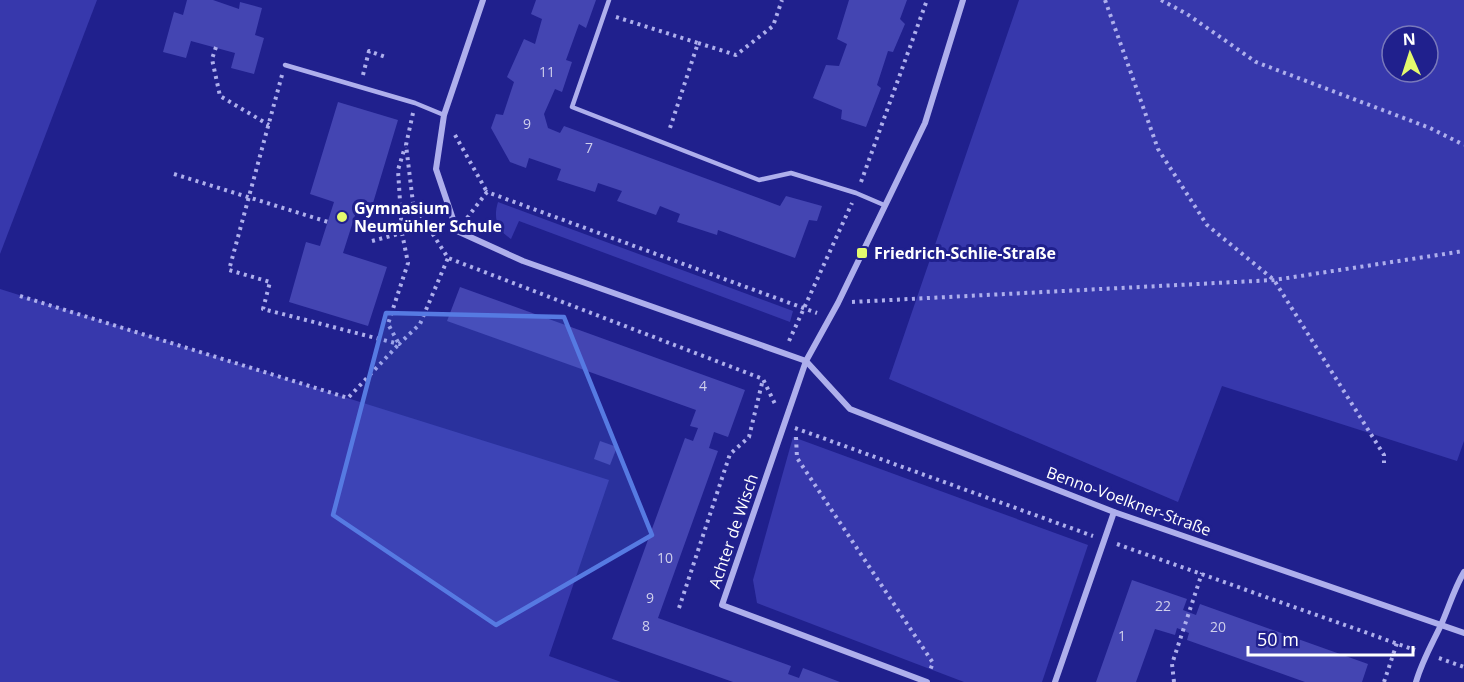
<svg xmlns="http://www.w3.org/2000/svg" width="1464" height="682" font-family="'Open Sans',sans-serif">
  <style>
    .green { fill: #3738ac; fill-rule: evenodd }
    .building { fill: #4445b2 }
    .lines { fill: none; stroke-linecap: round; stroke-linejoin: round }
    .path { stroke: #aeafec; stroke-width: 4; stroke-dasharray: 3 4.5; stroke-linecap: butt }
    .service { stroke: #aeafec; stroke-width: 4.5 }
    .minor { stroke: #aeafec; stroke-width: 6 }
    .marked { fill: #567ae2; fill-opacity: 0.2; stroke: #567ae2; stroke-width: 4.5; stroke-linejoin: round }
    .poi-dot { fill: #e4f96e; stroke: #20208d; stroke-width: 2 }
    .labels { text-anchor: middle; stroke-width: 6; stroke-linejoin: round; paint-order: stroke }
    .number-label { font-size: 14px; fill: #d0d0ec }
    .poi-label { font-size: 16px; font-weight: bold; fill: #fff; stroke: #20208d; text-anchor: start }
    .street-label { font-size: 16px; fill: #fff; stroke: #20208d }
  </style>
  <rect width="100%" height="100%" fill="#20208d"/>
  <g class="green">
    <path d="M 0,0 L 97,0 L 0,254 Z"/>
    <path d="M 1019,0 L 1464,0 L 1464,441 L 1457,461 L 1222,386 L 1178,502 L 889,379 ZM 1392,36 L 1428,36 L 1428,72 L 1392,72 Z"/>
    <path d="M 498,202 L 793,311 L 790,322 L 519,221 L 511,239 C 497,230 493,218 498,202 Z"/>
    <path d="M 0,289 L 609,480 L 549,656 L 621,682 L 0,682 Z"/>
    <path d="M 793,437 L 1088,545 L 1042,682 L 964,682 L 757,603 L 753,580 Z"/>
  </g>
  <g class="building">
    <path d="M 187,0 L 213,0 L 239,9 L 240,2 L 262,8 L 255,35 L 264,38 L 254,74 L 231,68 L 235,53 L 191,41 L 186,58 L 163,52 L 174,12 L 183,15 Z"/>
    <path d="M 536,0 L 596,0 L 586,28 L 579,24 L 566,60 L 572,62 L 562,92 L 555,89 L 544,114 L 548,128 L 560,133 L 564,126 L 780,206 L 786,196 L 822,206 L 817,221 L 809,220 L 795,258 L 718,230 L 717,235 L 677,222 L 680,214 L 660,206 L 656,215 L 617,201 L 622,191 L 598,183 L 595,192 L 557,180 L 561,169 L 529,158 L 526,168 L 510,162 L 491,128 L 496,114 L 503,115 L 514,82 L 507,77 L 524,39 L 535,44 L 542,19 L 531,14 Z"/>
    <path d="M 849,0 L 907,0 L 900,19 L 905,24 L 893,52 L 888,51 L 877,85 L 881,88 L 866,127 L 841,119 L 842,110 L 813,98 L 826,65 L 839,66 L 847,44 L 837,39 Z"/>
    <path d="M 338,102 L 398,120 L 370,213 L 357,209 L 343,253 L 387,267 L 368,326 L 289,302 L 306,242 L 320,246 L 334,202 L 310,194 Z"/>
    <path d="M 460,287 L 745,390 L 728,437 L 714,432 L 709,448 L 718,451 L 658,618 L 791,666 L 788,674 L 799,678 L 803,668 L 840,682 L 733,682 L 612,639 L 685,438 L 693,441 L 698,428 L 690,426 L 696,410 L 447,321 Z"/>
    <path d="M 600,441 L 617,447 L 610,465 L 594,459 Z"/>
    <path d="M 1132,580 L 1187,599 L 1183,610 L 1196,615 L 1200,604 L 1368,664 L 1362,682 L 1305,682 L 1187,640 L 1189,633 L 1177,628 L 1175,635 L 1155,629 L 1136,682 L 1096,682 Z"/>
  </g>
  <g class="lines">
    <g class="path">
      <path d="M 1105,0 L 1158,149 L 1207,225 L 1274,280 L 1384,455 L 1384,463"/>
      <path d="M 1161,0 L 1187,14 L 1256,62 L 1430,128 L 1464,145"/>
      <path d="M 616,17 L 698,43 L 669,131"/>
      <path d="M 698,43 L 736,55 L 773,26 L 782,0"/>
      <path d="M 216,47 L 212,59 L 220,96 L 269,125"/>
      <path d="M 282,75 L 229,270 L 270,282 L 263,309 L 399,344 L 420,324 L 448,258"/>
      <path d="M 363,75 L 369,51 L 388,58"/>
      <path d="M 413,113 L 406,145 L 413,203 L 448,258 L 763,379 L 776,406"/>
      <path d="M 455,135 L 487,192"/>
      <path d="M 174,174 L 328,222"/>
      <path d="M 861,182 L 927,0"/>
      <path d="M 467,218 L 487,192 L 817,313"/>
      <path d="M 372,241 L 402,233"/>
      <path d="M 20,296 L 348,398 L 399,344 L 388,324 L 408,263 L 402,233 L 398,170 L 405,147"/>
      <path d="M 852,302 L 1274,280 L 1464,251"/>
      <path d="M 789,341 L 852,203"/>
      <path d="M 795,428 L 1093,536"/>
      <path d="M 796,437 L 797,458 L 933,663 L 930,670"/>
      <path d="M 1117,544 L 1415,650"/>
      <path d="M 679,608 L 730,454 L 749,437 L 763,379"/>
      <path d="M 1439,658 L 1464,667"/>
      <path d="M 1174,682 L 1172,664 L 1202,573"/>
      <path d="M 1384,682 L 1397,643"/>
    </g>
    <g class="service">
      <path d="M 609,0 L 572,107 L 759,180 L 791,173 L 856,193 L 884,205"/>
      <path d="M 285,65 L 415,103 L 444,115"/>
    </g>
    <g class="minor">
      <path d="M 483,0 L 444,115 L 436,169 L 457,231 L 523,261 L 806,361 L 850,409 L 1114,512 L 1464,633"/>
      <path d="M 927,682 L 722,605 L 806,361 L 838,303 L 925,123 L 963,0"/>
      <path d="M 1055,682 L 1114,512"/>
      <path d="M 1416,682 C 1422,661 1432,644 1441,625 C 1449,607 1454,589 1464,572"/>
    </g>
  </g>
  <path class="marked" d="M 386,313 L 564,317 L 652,535 L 496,625 L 333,515 Z"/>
  <g class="poi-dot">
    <circle cx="342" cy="217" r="6"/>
    <rect x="856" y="247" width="12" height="12" rx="3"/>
  </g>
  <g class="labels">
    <g class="number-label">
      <text x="547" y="77">11</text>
      <text x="527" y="129">9</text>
      <text x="589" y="153">7</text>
      <text x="703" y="391">4</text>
      <text x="665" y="563">10</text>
      <text x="650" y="603">9</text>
      <text x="1163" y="611">22</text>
      <text x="646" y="631">8</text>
      <text x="1218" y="632">20</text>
      <text x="1122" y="641">1</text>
    </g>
    <g class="poi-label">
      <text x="354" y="214">Gymnasium<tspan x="354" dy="18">Neumühler Schule</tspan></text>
      <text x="874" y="259">Friedrich-Schlie-Straße</text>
    </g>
    <g class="street-label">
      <text transform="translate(1129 501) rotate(20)" y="6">Benno-Voelkner-Straße</text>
      <text transform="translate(733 531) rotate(-71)" y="6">Achter de Wisch</text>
    </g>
  </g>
  <g transform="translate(1410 54) rotate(357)"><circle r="28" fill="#20208d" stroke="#7979bb" stroke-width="1.5"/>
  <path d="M0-4.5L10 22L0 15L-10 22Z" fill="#e4f96e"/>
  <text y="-9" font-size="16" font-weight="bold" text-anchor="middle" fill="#ffffff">N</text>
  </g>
  <path d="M1248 646v9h165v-9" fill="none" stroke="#ffffff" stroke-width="3"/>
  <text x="1257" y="646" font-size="18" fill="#ffffff" stroke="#20208d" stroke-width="4.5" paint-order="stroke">50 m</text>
</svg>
